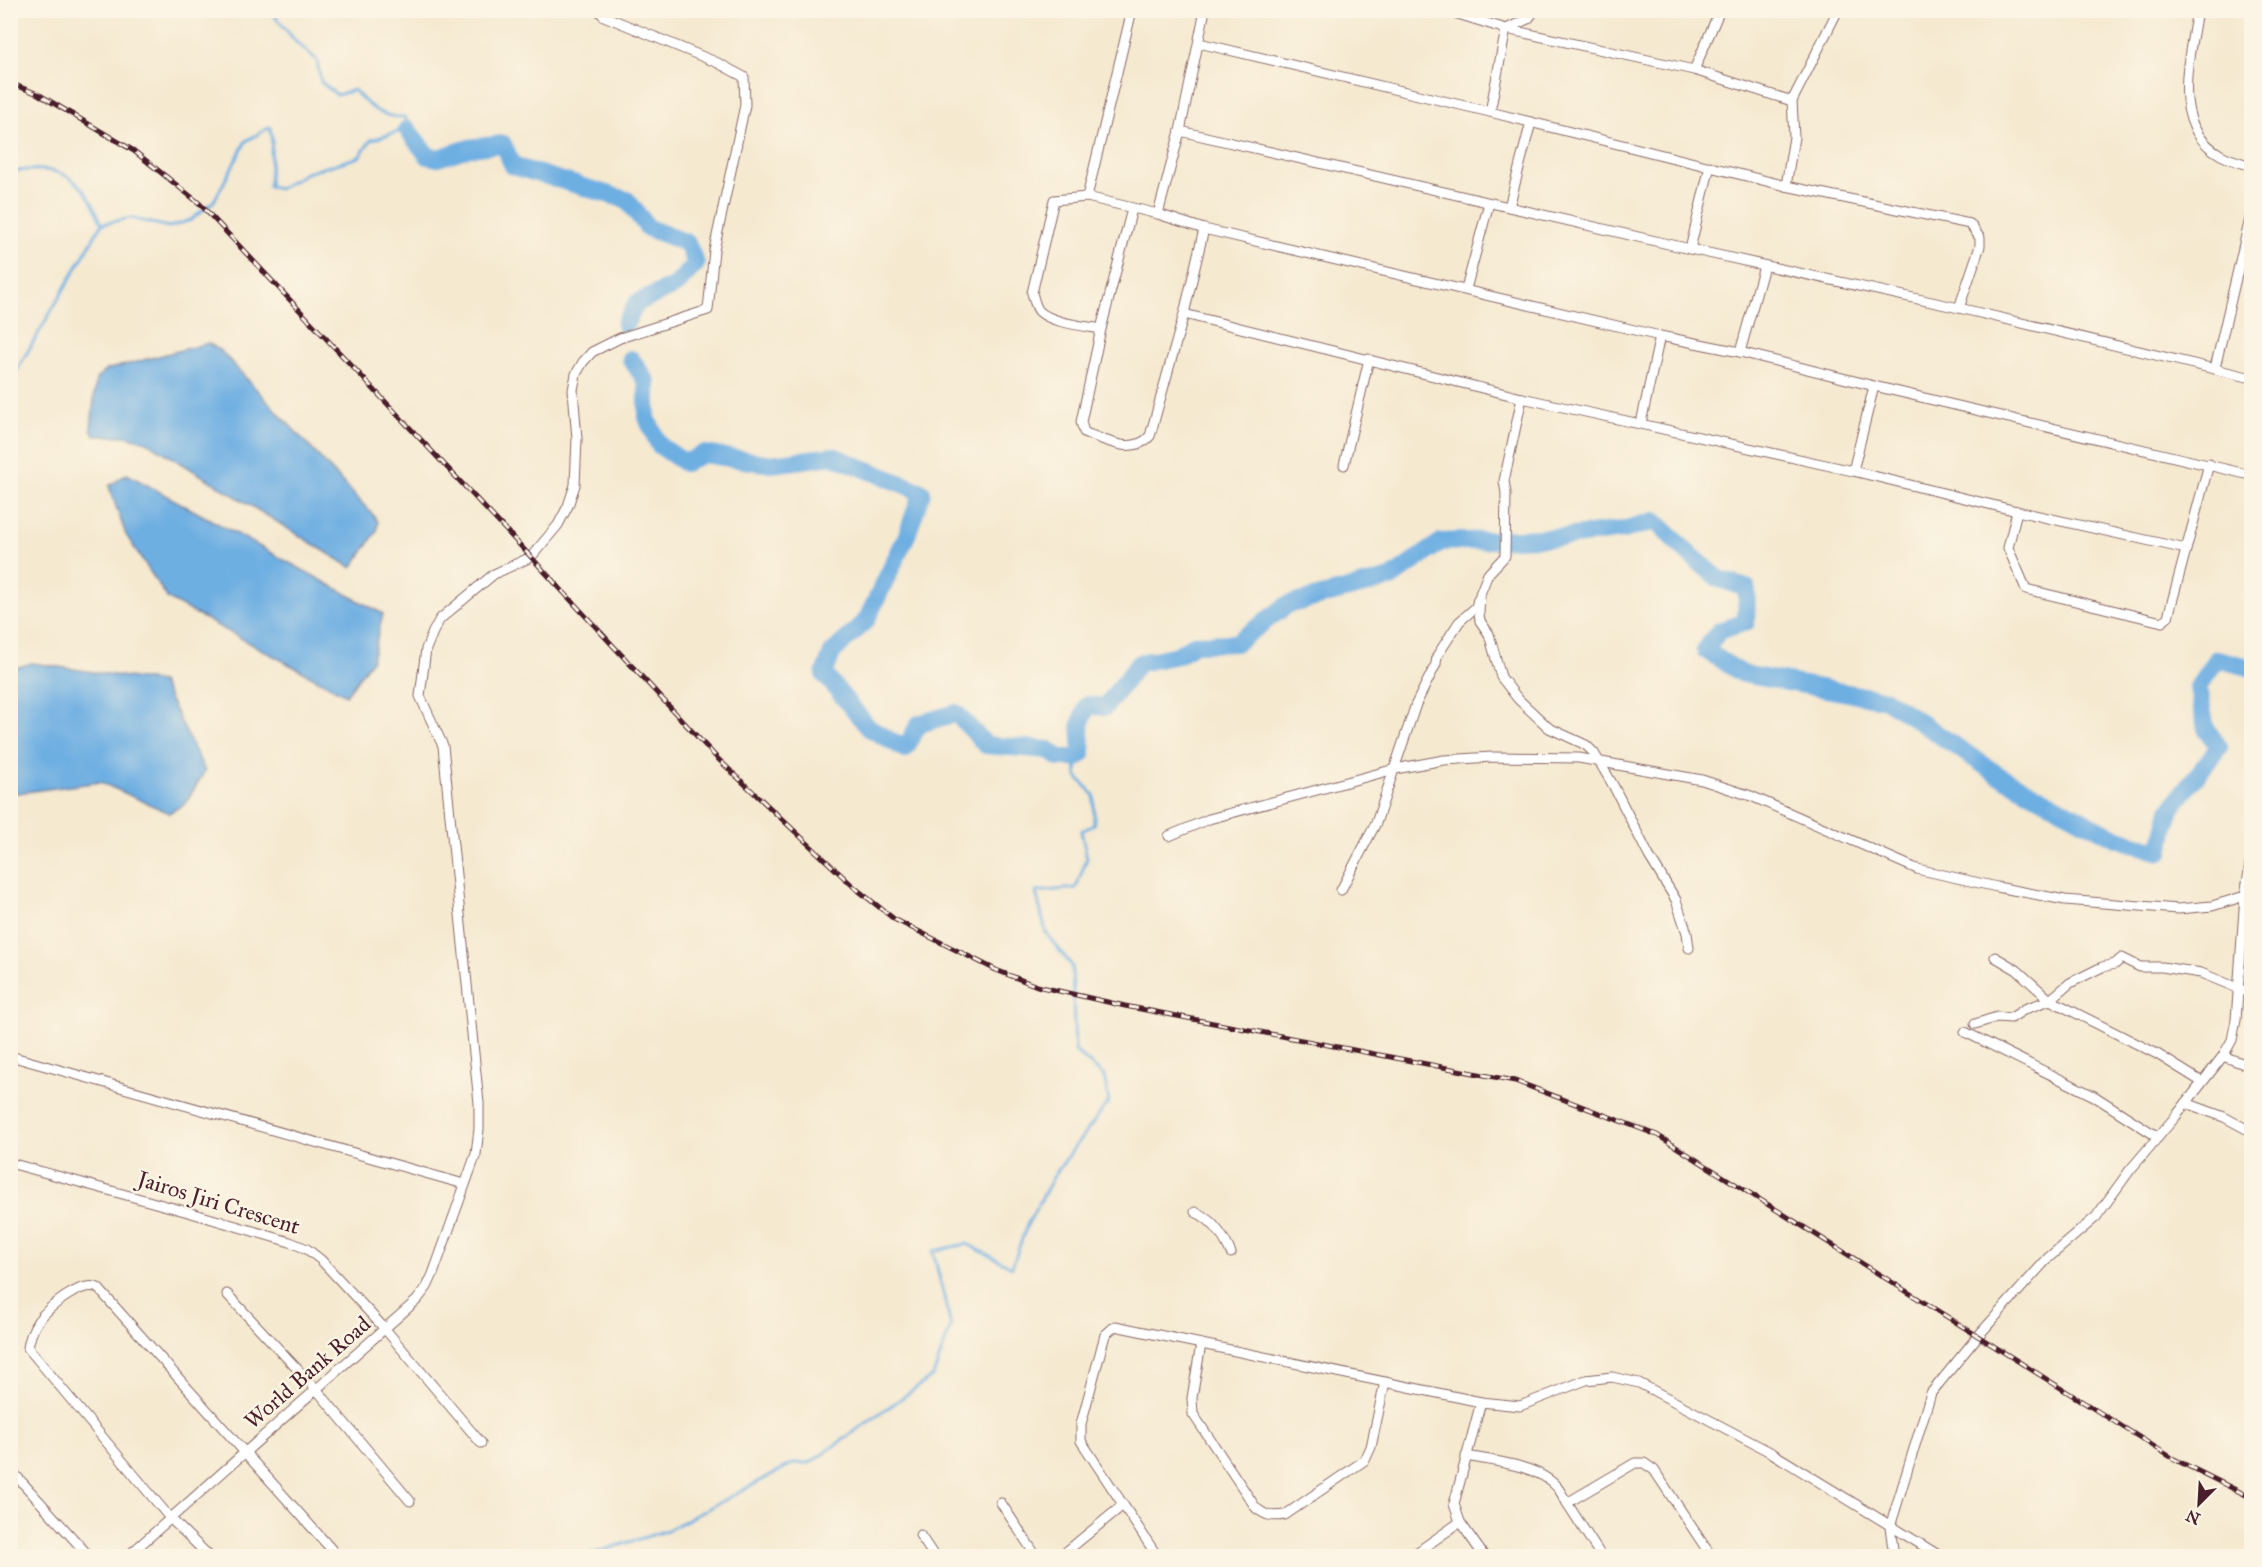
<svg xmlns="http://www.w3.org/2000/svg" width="2262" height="1567" font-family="'IM FELL Great Primer',serif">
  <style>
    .water { fill: #6eafe2; stroke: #5c6786; stroke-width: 1.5 }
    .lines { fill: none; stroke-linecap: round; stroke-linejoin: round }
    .stream { stroke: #6eafe2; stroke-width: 3 }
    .river { stroke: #6eafe2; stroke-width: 18 }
    .street-casing { stroke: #866665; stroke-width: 11 }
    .street { stroke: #fff; stroke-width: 9 }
    .rail-casing { stroke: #4a1f2b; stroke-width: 5 }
    .rail { stroke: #fcf5e5; stroke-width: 3; stroke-dasharray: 9; stroke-linecap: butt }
    .labels { text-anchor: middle; stroke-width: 5; stroke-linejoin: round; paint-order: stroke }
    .street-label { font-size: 22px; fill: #4a1f2b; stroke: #fcf5e5 }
  </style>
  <rect width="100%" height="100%" fill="#fcf5e5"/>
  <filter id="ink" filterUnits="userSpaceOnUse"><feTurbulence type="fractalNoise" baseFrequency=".0167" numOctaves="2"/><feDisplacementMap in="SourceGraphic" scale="12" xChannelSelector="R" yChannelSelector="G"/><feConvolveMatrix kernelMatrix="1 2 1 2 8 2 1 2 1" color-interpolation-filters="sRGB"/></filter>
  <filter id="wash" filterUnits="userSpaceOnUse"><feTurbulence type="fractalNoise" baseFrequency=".008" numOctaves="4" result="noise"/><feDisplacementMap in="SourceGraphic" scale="24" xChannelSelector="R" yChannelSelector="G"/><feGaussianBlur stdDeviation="1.35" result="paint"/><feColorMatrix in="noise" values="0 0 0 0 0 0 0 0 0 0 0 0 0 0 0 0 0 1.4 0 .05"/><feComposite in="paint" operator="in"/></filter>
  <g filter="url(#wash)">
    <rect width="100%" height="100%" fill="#f5e9d0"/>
    <g class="water">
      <path d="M 208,343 L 221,351 L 373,515 L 378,522 L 377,531 L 352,568 L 147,442 L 126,436 L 95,436 L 91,429 L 96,379 L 106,370 Z"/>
      <path d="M 127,474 L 383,614 L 372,660 L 346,695 L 168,599 L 126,535 L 109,486 Z"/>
      <path d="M 32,663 L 161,682 L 205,771 L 185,804 L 169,813 L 100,782 L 11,794 L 11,669 Z"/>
    </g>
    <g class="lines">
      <g class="stream">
        <path d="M 10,172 C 43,167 70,167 90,199 C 95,207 98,216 102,224 L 130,218 L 169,227 L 191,220 L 214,201 L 246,141 L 270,127 L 272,139 L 269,186 L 279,189 L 306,173 L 359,157 L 371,140 L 407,129 L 405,117 C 381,118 369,107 354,90 L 337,95 L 321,82 L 317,60 L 296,42 L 274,15 L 264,10"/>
        <path d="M 10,382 L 102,224"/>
        <path d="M 585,1556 L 668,1530 L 794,1463 L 810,1463 L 933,1376 L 951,1326 L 933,1251 L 967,1244 L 1012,1267 L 1027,1225 L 1055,1174 L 1109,1101 L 1104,1076 L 1075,1051 L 1072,966 L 1046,933 L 1036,892 L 1076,888 L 1087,858 L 1081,831 L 1094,825 L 1094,795 L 1077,777 L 1076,758"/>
      </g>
      <g class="river">
        <path d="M 407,129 L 428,156 L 438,158 L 469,148 L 503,144 L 513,166 L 627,200 L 648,228 L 687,243 L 696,264 L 676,285 L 637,303 L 625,324"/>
        <path d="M 631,359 L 647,382 L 647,418 L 659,445 L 685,463 L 703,454 L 772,464 L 833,456 L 922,492 L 907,535 L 866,621 L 832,653 L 824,674 L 869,728 L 905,749 L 919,724 L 956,713 L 986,745 L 1049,750 L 1059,758 L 1076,758 L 1082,754 L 1080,725 L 1087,705 L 1105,707 L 1139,663 L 1178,655 L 1194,644 L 1236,643 L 1287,605 L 1391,578 L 1441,542 L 1566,537 L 1623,530 L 1655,521 L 1688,553 L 1719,579 L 1747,588 L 1746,622 L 1719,631 L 1705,650 L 1743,674 L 1887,700 L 2000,776 L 2116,838 L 2160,852 L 2170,810 L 2219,747 L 2206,729 L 2198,687 L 2217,659 L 2252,668"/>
      </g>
    </g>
  </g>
  <g filter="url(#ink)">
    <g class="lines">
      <defs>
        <g id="street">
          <path d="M 2197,10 C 2190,58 2168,126 2221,155 C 2230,160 2242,163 2252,166"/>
          <path d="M 1506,29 L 1528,19 L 1535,10"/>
          <path d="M 1199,43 L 1490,112 L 1786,186 L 1794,137 L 1792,101 L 1694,70 L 1506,29 L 1445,10"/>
          <path d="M 1694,70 L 1720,10"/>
          <path d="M 1792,101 L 1838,10"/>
          <path d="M 1490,112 L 1506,29"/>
          <path d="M 1180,131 L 1690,249 L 1959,308 L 2252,378"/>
          <path d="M 1786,186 L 1970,224 L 1980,238 L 1980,246 L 1959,308"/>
          <path d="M 1087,197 L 1132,10"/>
          <path d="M 1509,207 L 1531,122"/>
          <path d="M 1132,209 L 1101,329 L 1081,422 L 1084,432 L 1088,434 C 1108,441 1133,455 1150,436 L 1184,314 L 1522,398 L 1853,471 L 2017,511 L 2008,548 L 2026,589 L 2162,622 L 2168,617 L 2209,464"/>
          <path d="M 1158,214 L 1180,131 L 1205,10"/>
          <path d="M 1690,249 L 1710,166"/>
          <path d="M 1466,289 L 1489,203"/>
          <path d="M 1184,314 L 1204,229"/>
          <path d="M 1101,329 C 1085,326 1051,323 1039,311 C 1035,306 1034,299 1032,293 L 1054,200 L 1087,197 L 1158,214 L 1204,229 L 1660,336 L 1740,352 L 1874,386 L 2250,475"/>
          <path d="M 1740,352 L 1764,266"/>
          <path d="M 2215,368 L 2252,210"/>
          <path d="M 1522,398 L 1504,481 L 1506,493 L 1505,556 L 1488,574 L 1480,594 L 1479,613 L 1480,621 L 1489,634 L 1501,677 L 1518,699 L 1549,728 L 1586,745 L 1594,753 L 1613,785 L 1649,856 L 1676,900 L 1687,933 L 1689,948"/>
          <path d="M 1641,423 L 1660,336"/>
          <path d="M 1344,465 L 1369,359"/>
          <path d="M 1853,471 L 1874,386"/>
          <path d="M 2017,511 L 2186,549"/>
          <path d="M 1169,836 L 1209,819 L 1395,769 L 1444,760 L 1492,757 L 1579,758 L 1702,780 L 1751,796 L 1917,869 L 1997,887 L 2065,900 L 2178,909 L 2212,906 L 2245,896"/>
          <path d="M 1341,890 L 1376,823 L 1416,704 L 1436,664 L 1437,656 L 1459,622 L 1476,607 L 1478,599"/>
          <path d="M 1995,957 L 2017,970 L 2050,1000 L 2157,1054 L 2202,1082"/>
          <path d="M 1975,1024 L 1997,1017 L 2011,1018 L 2025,1009 L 2050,1000 L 2070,983 L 2102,967 L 2115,964 L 2122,958 L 2140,967 L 2162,967 L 2201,973 L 2252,994"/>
          <path d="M 1965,1032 L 2094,1096 L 2158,1137"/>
          <path d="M 10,1056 L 464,1184"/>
          <path d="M 2223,1056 L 2252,1067"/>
          <path d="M 2186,1103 L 2224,1117 L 2252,1132"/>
          <path d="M 10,1163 L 188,1212 L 290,1242 L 307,1249 L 321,1260 L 385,1329 L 481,1443"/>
          <path d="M 1195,1212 C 1212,1219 1224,1237 1231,1253"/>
          <path d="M 227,1294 L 317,1390 L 410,1501"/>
          <path d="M 1201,1344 L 1192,1398 L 1193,1414 L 1256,1508 C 1266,1516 1272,1517 1285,1515 L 1365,1460 L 1371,1447 L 1385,1382"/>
          <path d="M 1481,1402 L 1454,1504 L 1460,1522 L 1484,1556"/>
          <path d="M 1466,1456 C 1493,1461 1538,1465 1557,1487 C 1561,1492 1564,1498 1567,1503"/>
          <path d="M 10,1469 L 89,1556"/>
          <path d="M 1001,1503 L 1036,1556"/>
          <path d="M 920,1535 L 934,1556"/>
          <path d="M 128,1556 L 417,1300 L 427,1287 L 433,1274 L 476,1154 L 479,1129 L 479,1103 L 443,746 L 420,696 L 426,649 L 433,632 L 440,619 L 494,574 L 531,557 L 558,525 L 568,506 L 575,485 L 577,439 L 573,390 L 576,374 L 583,362 L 592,352 L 620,338 L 708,310 L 714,250 L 745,105 L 744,77 L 718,63 L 604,16 L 598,10"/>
          <path d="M 209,1556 L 170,1518 L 28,1348 C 29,1340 33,1328 38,1321 C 48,1308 81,1280 98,1288 L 332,1550"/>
          <path d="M 1061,1556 L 1123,1505"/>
          <path d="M 1157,1556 L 1081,1441 L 1081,1424 L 1105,1335 L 1115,1326 L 1481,1402 L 1520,1406 L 1586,1380 L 1612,1377 L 1639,1383 L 1772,1453 L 1940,1556"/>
          <path d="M 1412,1556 L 1460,1522"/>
          <path d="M 1601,1556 L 1567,1503 L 1635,1463 L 1644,1463 L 1654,1470 L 1711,1556"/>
          <path d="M 1894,1556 L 1890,1527 L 1931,1393 L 1978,1336 L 2048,1258 L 2096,1217 L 2130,1170 L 2176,1116 L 2223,1056 L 2232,1040 L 2236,1020 L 2245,896 L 2252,851"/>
        </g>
      </defs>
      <use href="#street" class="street-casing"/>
      <use href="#street" class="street"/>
      <defs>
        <path id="rail" d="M 10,83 L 38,94 L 134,151 L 199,203 L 531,557 L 716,757 L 854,887 L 894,919 L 996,970 L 1037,986 L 1125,1006 L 1515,1081 L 1657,1135 L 2174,1459 L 2252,1498"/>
      </defs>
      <use href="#rail" class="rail-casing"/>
      <use href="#rail" class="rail"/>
    </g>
  </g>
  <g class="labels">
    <g class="street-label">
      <text transform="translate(219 1202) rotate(17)" y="8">Jairos Jiri Crescent</text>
      <text transform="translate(307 1372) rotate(-41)" y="8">World Bank Road</text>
    </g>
  </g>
  <rect width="2262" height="1567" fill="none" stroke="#fcf5e5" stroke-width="36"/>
  <g transform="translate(2199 1504) rotate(204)" stroke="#fcf5e5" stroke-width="4.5" paint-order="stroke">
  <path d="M0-4.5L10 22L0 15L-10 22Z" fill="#4a1f2b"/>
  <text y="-9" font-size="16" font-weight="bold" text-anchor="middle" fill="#4a1f2b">N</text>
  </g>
</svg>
